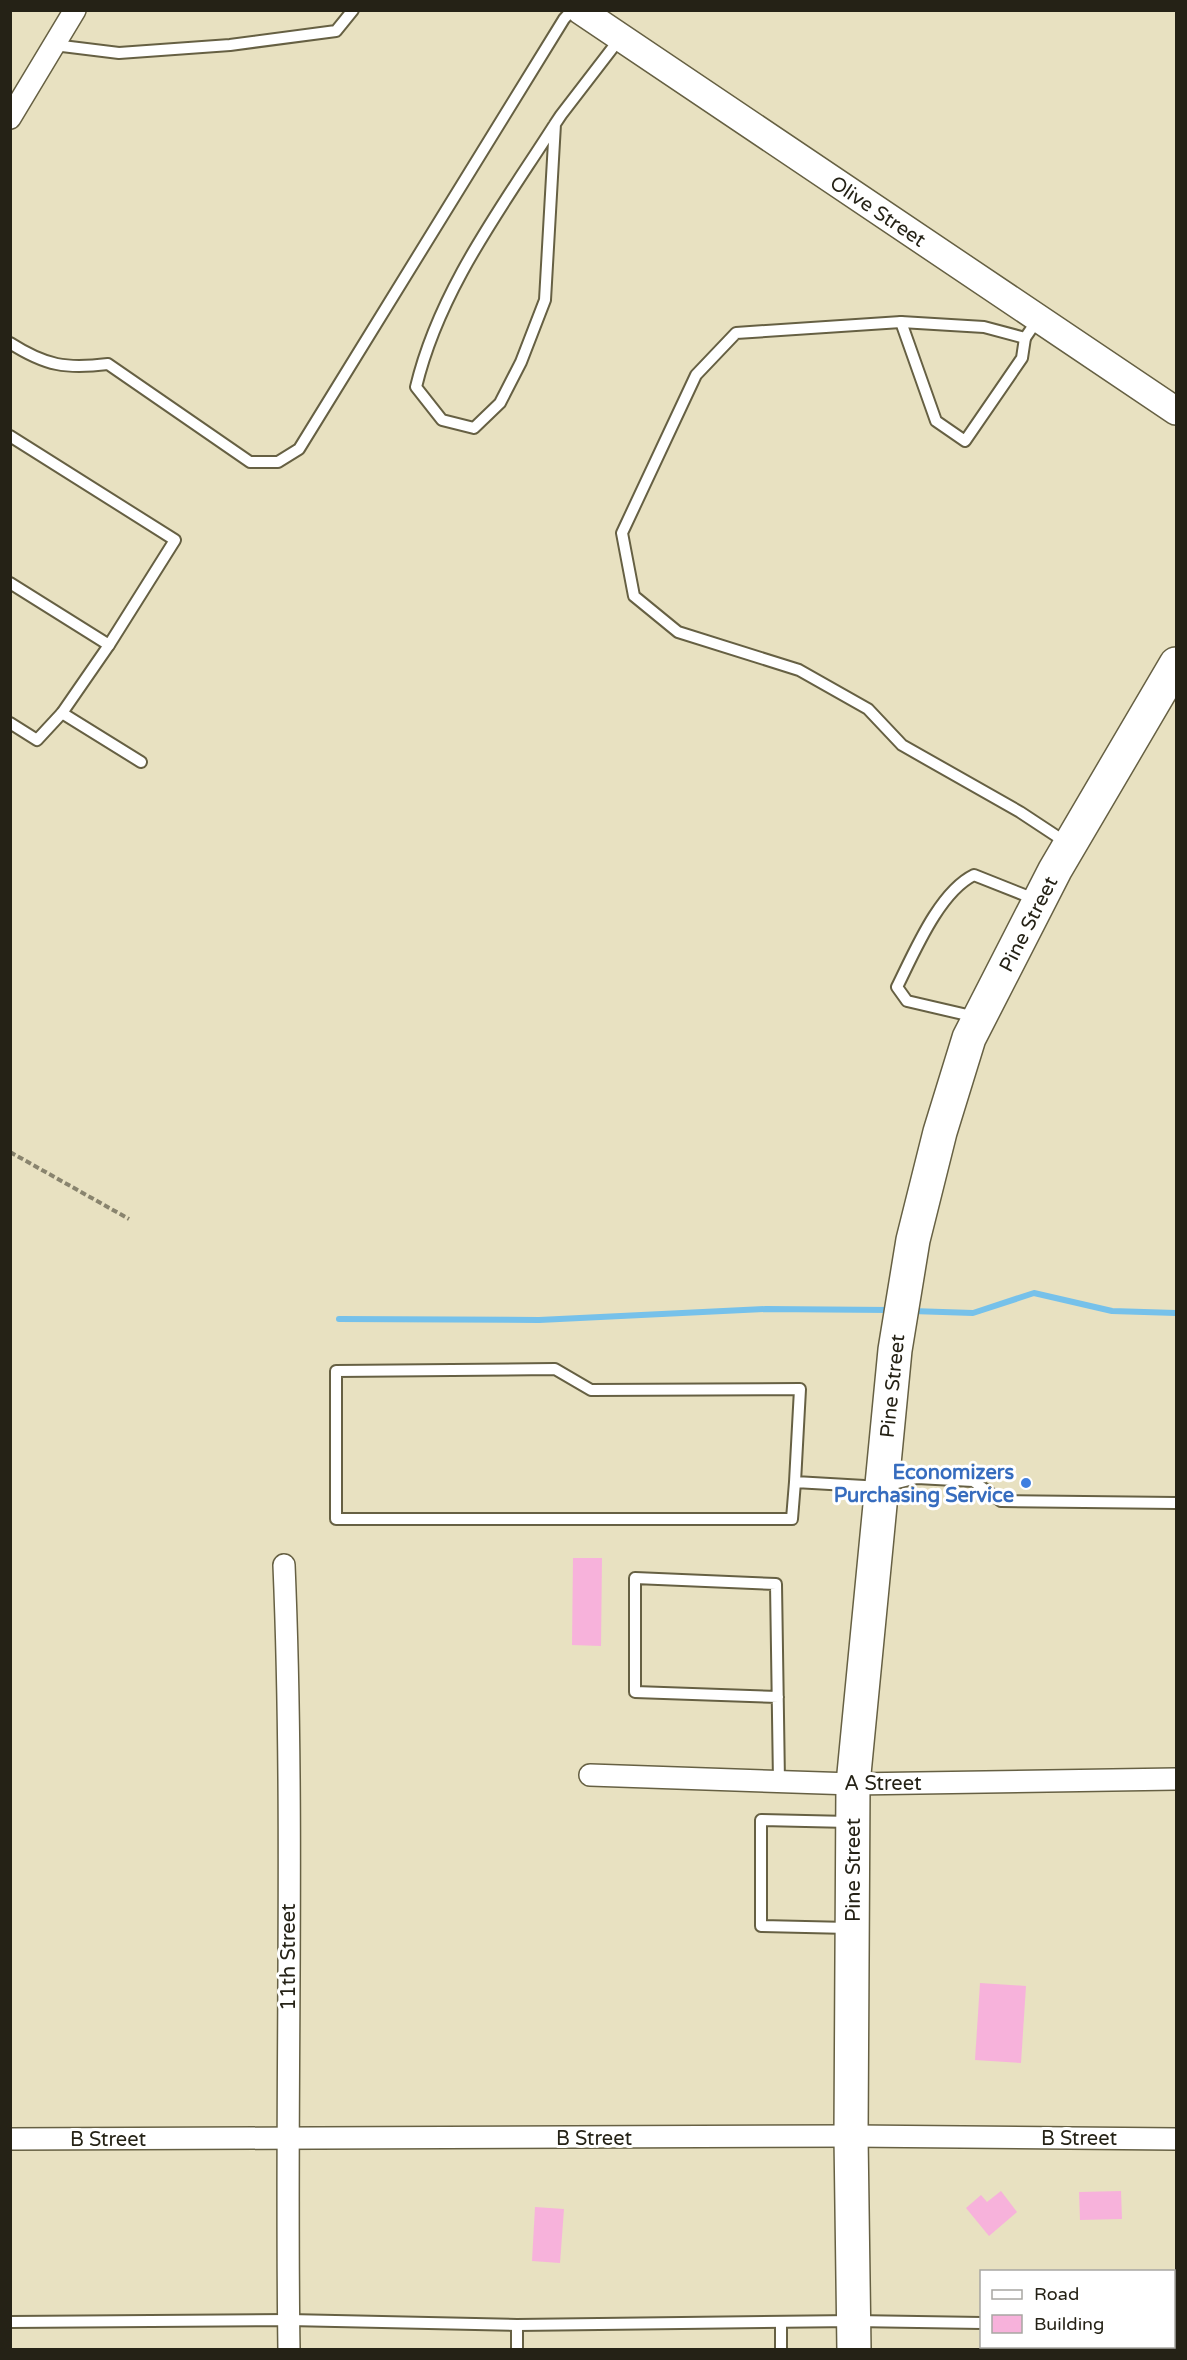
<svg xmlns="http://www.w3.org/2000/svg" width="1187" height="2360" font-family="'Varela Round',sans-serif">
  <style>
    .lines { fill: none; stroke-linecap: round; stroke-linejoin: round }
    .stream { stroke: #76c1ea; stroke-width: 6 }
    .building { fill: #f7b2db }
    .service-casing { stroke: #666043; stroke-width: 14 }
    .minor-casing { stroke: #666043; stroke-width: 24 }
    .tertiary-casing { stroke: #666043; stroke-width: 30 }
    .primary-casing { stroke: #666043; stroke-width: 36 }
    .path { stroke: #89846e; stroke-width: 4; stroke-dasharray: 6 3; stroke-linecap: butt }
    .service { stroke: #fff; stroke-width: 10 }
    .minor { stroke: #fff; stroke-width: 21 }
    .tertiary { stroke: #fff; stroke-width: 27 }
    .primary { stroke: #fff; stroke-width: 33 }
    .shop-dot { fill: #3f7fe0; stroke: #fff; stroke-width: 2 }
    .labels { text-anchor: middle; stroke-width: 6; stroke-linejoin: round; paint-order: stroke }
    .street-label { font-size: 20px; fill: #252216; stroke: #fff }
    .shop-label { font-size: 20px; font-weight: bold; fill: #366cbe; stroke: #fff; text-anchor: end }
  </style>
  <rect width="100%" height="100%" fill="#e8e1c1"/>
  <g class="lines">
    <g class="stream">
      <path d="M 912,1311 L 973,1313 L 1034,1293 L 1112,1311 L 1176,1313"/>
      <path d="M 339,1319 L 539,1320 L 766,1309 L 890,1310"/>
    </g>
  </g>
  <g class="building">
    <path d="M 573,1558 L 602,1558 L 601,1646 L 572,1645 Z"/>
    <path d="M 980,1983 L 1026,1986 L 1021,2063 L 975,2060 Z"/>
    <path d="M 1001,2191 L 1017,2212 L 989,2236 L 966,2208 L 981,2195 L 987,2202 Z"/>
    <path d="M 1121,2191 L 1122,2219 L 1080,2220 L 1079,2192 Z"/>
    <path d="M 535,2207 L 564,2209 L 560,2263 L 532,2261 Z"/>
  </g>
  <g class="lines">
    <defs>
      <g id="service">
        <path d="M 54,45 L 119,53 L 230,45 L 336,31 L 353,10"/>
        <path d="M 555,124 L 545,300 L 521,362 L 500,403 L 474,428 L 442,420 L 416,387 C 439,290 502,207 555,124 L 561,115 L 621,37"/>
        <path d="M 1038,319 L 1025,338 L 984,327 L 901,322 L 736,333 L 696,375 L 622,533 L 634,596 L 678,632 L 799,670 L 868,709 L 902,745 L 1020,812 L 1067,843"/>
        <path d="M 901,322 L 936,421 L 965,441 L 1022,358 L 1025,338"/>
        <path d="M 10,343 C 46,366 66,369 108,364 L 250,462 L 278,462 L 299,449 L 564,19 L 572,10"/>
        <path d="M 10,436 L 175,540 L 109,645 L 10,583"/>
        <path d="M 62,713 L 141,762"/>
        <path d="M 10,723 L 37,740 L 62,713 L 109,645"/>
        <path d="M 976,1017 L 907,1001 L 897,987 C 914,953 939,892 974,875 L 1037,900"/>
        <path d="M 795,1482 L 792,1519 L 336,1519 L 336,1371 L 555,1369 L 591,1390 L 800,1389 L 795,1482 L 882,1487 L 917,1478 L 973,1481 L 1001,1501 L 1176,1503"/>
        <path d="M 778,1697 L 635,1692 L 635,1578 L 776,1584 L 779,1782"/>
        <path d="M 849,1822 L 761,1820 L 761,1926 L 849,1928"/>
        <path d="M 1174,2319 L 1176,2319"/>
        <path d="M 10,2322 L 289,2320 L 517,2325 L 854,2321 L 982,2323"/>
        <path d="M 781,2323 L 781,2350"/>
        <path d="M 517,2350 L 517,2325"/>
      </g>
      <g id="minor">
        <path d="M 10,118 L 75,10"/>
        <path d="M 284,1565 C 295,1826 285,2088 289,2350"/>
        <path d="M 590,1775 L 853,1784 L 1176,1779"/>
        <path d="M 10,2139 L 851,2136 L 1176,2139"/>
      </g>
      <path id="tertiary" d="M 580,10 L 1176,411"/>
      <path id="primary" d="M 854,2350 L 851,2136 L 853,1784 L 895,1350 L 913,1240 L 940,1132 L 969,1038 L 1055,870 L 1176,664"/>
    </defs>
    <use href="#service" class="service-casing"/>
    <use href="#minor" class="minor-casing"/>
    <use href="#tertiary" class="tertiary-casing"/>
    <use href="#primary" class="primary-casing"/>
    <path class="path" d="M 10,1152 L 129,1219"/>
    <use href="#service" class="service"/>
    <use href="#minor" class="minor"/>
    <use href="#tertiary" class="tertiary"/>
    <use href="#primary" class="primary"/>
  </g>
  <circle class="shop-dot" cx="1026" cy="1483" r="6"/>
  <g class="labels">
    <g class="street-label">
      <text transform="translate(878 211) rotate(34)" y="7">Olive Street</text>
      <text transform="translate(1028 924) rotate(-63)" y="7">Pine Street</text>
      <text transform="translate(892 1386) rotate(-84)" y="7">Pine Street</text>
      <text x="883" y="1790">A Street</text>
      <text transform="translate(853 1870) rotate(-90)" y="7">Pine Street</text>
      <text transform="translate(288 1957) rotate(-90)" y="7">11th Street</text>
      <text x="594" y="2145">B Street</text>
      <text x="1079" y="2145">B Street</text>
      <text x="108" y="2146">B Street</text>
    </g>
    <g class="shop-label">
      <text x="1014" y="1479">Economizers<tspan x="1014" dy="23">Purchasing Service</tspan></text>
    </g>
  </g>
  <rect width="1187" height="2360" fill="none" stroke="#252216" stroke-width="24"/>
  <rect x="980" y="2270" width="195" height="78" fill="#ffffff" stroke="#a8a7a2" stroke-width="1.5"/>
  <rect x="992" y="2290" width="30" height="9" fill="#ffffff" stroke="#a8a7a2" stroke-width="1.5"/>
  <text x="1034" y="2300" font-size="18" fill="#252216">Road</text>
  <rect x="992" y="2315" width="30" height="18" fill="#f7b2db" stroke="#a8a7a2" stroke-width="1.5"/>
  <text x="1034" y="2330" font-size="18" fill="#252216">Building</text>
</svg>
